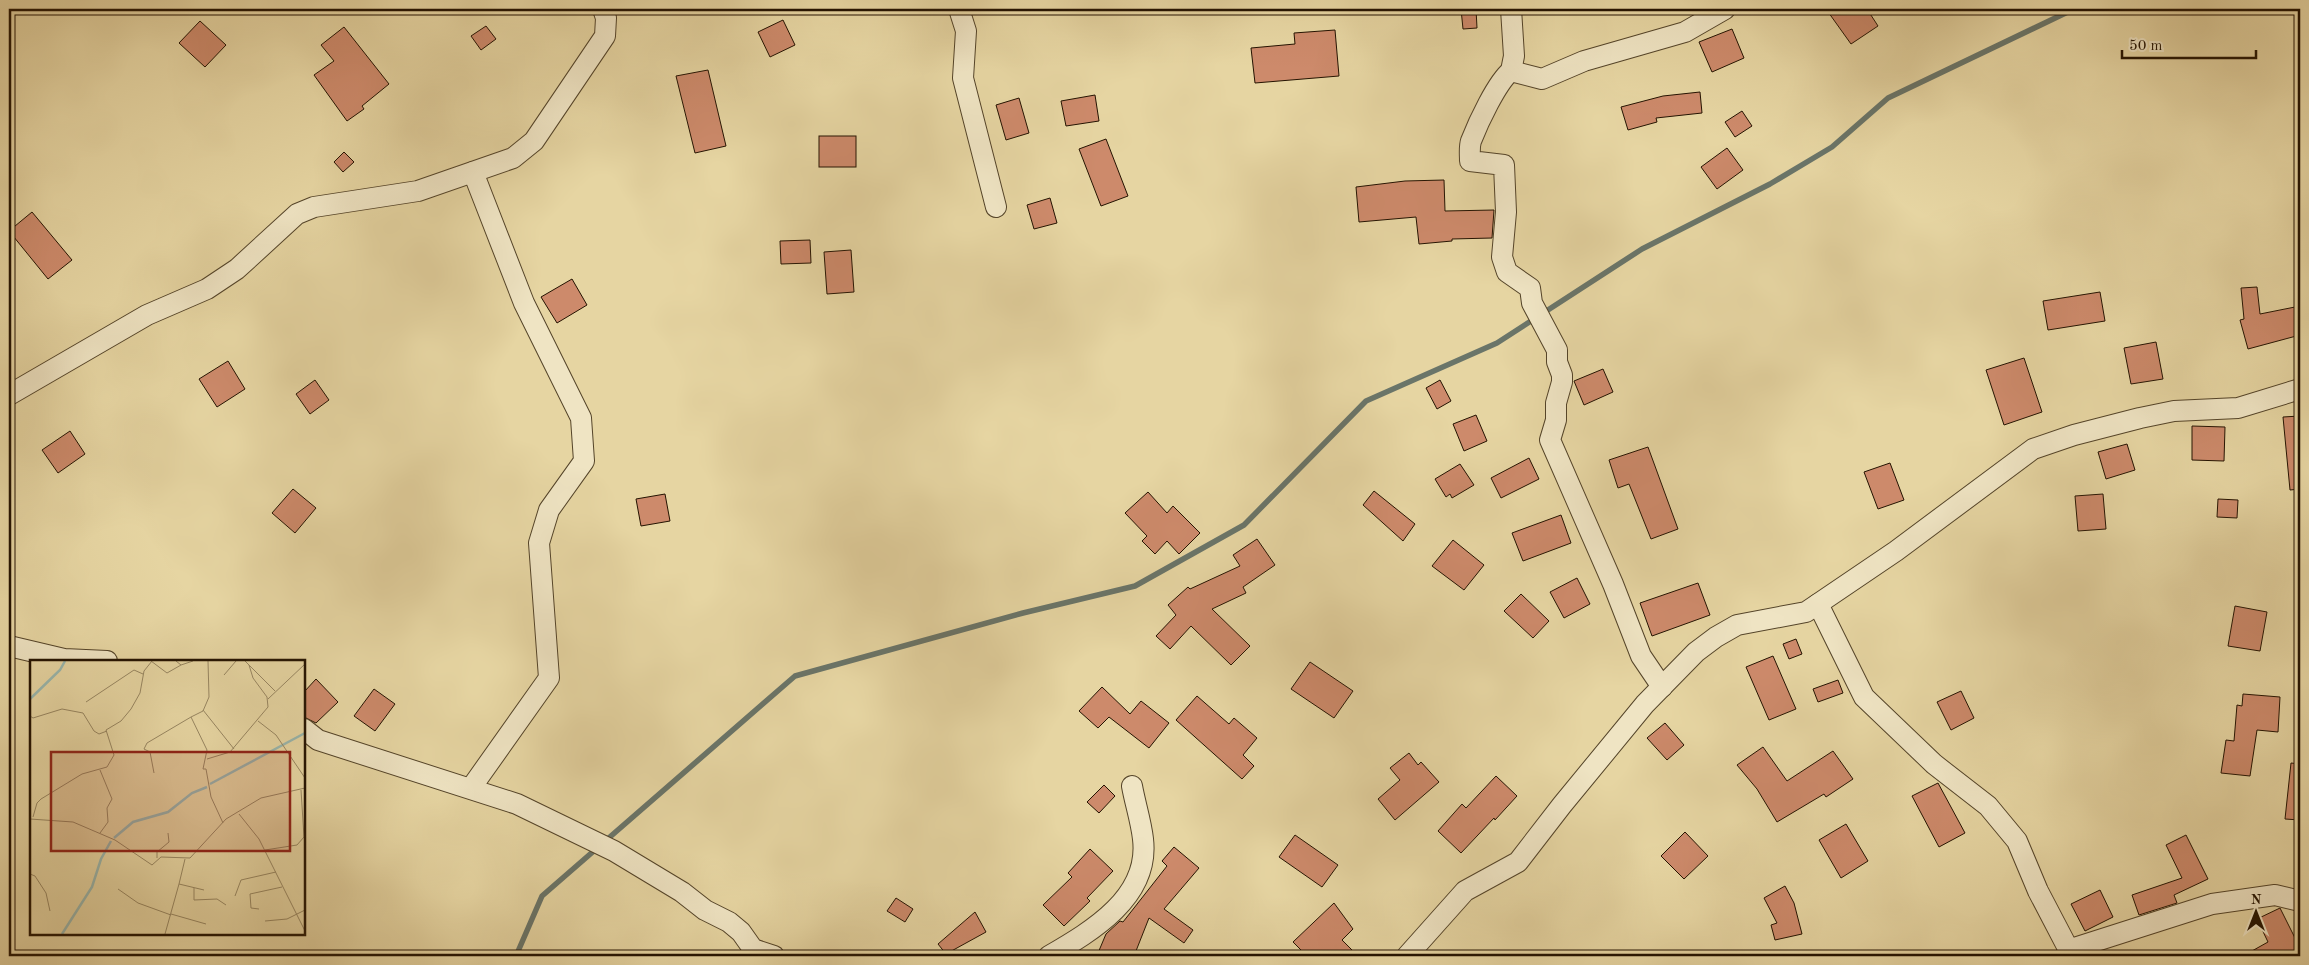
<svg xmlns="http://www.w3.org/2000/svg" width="2309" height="965" font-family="'Old Standard TT',serif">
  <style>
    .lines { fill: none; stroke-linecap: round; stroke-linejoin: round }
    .stream { stroke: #6a7569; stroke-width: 5.5 }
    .building { fill: #cd8a6b; stroke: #241301 }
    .minor-casing { stroke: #544429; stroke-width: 22 }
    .minor { stroke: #efe4c3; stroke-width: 20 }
    .inset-river { fill: none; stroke: #99b7ae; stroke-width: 2.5 }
    .inset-road { fill: none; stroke: #988762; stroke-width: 1 }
    .view { fill: #8f2418; fill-opacity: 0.15; stroke: #8f2418; stroke-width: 2.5 }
    .inset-edge { fill: none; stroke: #241301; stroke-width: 2.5 }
  </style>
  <rect width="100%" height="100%" fill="#e6d5a2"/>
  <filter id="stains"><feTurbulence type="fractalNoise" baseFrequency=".004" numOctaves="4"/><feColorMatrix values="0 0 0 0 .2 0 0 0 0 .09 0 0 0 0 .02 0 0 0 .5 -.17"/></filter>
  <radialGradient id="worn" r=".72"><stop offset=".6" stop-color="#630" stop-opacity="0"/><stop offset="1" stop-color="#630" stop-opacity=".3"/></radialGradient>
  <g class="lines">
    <path class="stream" d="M 516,956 L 542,896 L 795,676 L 1023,613 L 1135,586 L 1244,525 L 1366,401 L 1497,343 L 1642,249 L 1770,184 L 1832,147 L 1888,98 L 2074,9"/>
  </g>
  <g class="building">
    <path d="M 1461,9 L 1476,9 L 1477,28 L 1463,29 Z"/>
    <path d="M 1826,9 L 1867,9 L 1878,26 L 1851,44 Z"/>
    <path d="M 783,20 L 795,45 L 770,57 L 758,32 Z"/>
    <path d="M 200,21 L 226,45 L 205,67 L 179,43 Z"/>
    <path d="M 486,26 L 496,39 L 481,50 L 471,36 Z"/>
    <path d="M 344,27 L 389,84 L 362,106 L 364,109 L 347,121 L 314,75 L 334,61 L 321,45 Z"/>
    <path d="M 1732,29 L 1744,58 L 1712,72 L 1699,42 Z"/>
    <path d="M 1335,30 L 1339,76 L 1255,83 L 1251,48 L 1295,44 L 1294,33 Z"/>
    <path d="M 708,70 L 726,146 L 695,153 L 676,76 Z"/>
    <path d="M 1700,92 L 1702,113 L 1656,118 L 1657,122 L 1628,130 L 1621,107 L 1663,96 Z"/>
    <path d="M 1095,95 L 1099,121 L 1066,126 L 1061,101 Z"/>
    <path d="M 1019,98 L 1029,133 L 1006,140 L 996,105 Z"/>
    <path d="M 1742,111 L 1752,126 L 1735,137 L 1725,122 Z"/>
    <rect x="819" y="136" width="37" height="31"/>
    <path d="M 1106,139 L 1128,196 L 1101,206 L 1079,149 Z"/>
    <path d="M 1727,148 L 1743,170 L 1717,189 L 1701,167 Z"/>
    <path d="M 344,152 L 354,162 L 343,172 L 334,162 Z"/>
    <path d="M 1444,180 L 1445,211 L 1494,210 L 1492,238 L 1452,239 L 1452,241 L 1419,244 L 1416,217 L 1359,222 L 1356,187 L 1405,181 Z"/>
    <path d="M 1050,198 L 1057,223 L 1034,229 L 1027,205 Z"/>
    <path d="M 32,212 L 72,260 L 48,279 L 9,231 Z"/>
    <path d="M 810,240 L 811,263 L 781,264 L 780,241 Z"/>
    <path d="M 851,250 L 854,292 L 827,294 L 824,252 Z"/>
    <path d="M 572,279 L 587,305 L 557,323 L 541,297 Z"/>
    <path d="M 2257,287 L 2260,314 L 2300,306 L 2300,335 L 2248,349 L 2240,320 L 2244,319 L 2241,288 Z"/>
    <path d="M 2100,292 L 2105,321 L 2048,330 L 2043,301 Z"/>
    <path d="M 2156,342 L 2163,379 L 2131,384 L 2124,348 Z"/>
    <path d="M 2024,358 L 2042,412 L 2004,425 L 1986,370 Z"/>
    <path d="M 228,361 L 245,389 L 217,407 L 199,379 Z"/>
    <path d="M 1603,369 L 1613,392 L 1584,405 L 1574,381 Z"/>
    <path d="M 315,380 L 329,400 L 310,414 L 296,394 Z"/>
    <path d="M 1440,380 L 1451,401 L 1437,409 L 1426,388 Z"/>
    <path d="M 1476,415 L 1487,441 L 1464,451 L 1453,424 Z"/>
    <path d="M 2300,416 L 2300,489 L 2290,490 L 2283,417 Z"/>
    <path d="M 2192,426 L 2225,427 L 2224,461 L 2192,460 Z"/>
    <path d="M 70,431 L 85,454 L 58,473 L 42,450 Z"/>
    <path d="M 2127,444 L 2135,470 L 2106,479 L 2098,452 Z"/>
    <path d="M 1648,447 L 1678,529 L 1651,539 L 1629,484 L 1618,488 L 1609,460 Z"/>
    <path d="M 1529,458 L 1539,479 L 1501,498 L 1491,478 Z"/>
    <path d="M 1890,463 L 1904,500 L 1878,509 L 1864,472 Z"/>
    <path d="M 1460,464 L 1474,485 L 1452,498 L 1450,494 L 1446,497 L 1435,479 Z"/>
    <path d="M 293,489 L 316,508 L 295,533 L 272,513 Z"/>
    <path d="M 1374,491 L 1415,524 L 1403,541 L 1363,505 Z"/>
    <path d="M 1148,492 L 1167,513 L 1173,506 L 1200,533 L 1179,554 L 1167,541 L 1155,554 L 1142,541 L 1147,536 L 1125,513 Z"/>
    <path d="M 665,494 L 670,521 L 641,526 L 636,499 Z"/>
    <path d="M 2103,494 L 2106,529 L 2078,531 L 2075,496 Z"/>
    <path d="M 2218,499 L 2238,500 L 2237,518 L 2217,517 Z"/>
    <path d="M 1561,515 L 1571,543 L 1523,561 L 1512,533 Z"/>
    <path d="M 1257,539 L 1275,565 L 1243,587 L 1246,593 L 1212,609 L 1250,646 L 1231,665 L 1191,626 L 1170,649 L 1156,636 L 1176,615 L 1168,605 L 1188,587 L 1190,589 L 1240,566 L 1233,555 Z"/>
    <path d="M 1453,540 L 1484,565 L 1464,590 L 1432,566 Z"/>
    <path d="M 1577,578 L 1590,604 L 1564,618 L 1550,592 Z"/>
    <path d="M 1698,583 L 1710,615 L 1652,636 L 1640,603 Z"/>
    <path d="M 1521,594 L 1549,621 L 1533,638 L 1504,611 Z"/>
    <path d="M 2235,606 L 2267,612 L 2260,651 L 2228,646 Z"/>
    <path d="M 1796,639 L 1802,654 L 1789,659 L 1783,644 Z"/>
    <path d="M 1773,656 L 1796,709 L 1769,720 L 1746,667 Z"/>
    <path d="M 1310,662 L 1353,691 L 1334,718 L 1291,689 Z"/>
    <path d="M 316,679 L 338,702 L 316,723 L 304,717 L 304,692 Z"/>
    <path d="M 1838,680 L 1843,693 L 1818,702 L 1813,689 Z"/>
    <path d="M 1102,687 L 1130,714 L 1141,701 L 1169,723 L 1149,748 L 1109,717 L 1098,728 L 1079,711 Z"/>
    <path d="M 374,689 L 395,704 L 375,731 L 354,716 Z"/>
    <path d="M 1961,691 L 1974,718 L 1951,730 L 1937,702 Z"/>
    <path d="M 2243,694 L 2280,697 L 2278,732 L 2257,730 L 2250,776 L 2221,773 L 2226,740 L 2234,741 L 2237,705 L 2242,706 Z"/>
    <path d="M 1197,696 L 1229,724 L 1234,718 L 1257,738 L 1243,755 L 1254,766 L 1242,779 L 1176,720 Z"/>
    <path d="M 1665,723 L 1684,745 L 1667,760 L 1647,738 Z"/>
    <path d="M 1763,747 L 1787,781 L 1833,751 L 1853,779 L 1826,797 L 1824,794 L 1777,822 L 1757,789 L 1737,765 Z"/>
    <path d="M 1409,753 L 1418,765 L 1421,762 L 1439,782 L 1395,820 L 1378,799 L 1400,780 L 1390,768 Z"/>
    <path d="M 2291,763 L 2300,764 L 2300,820 L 2285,819 Z"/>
    <path d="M 1496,776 L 1517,796 L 1495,820 L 1494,818 L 1461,853 L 1438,831 L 1462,804 L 1466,808 Z"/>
    <path d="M 1938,783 L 1965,833 L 1939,847 L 1912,796 Z"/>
    <path d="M 1104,785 L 1115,796 L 1099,813 L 1087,802 Z"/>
    <path d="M 1846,824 L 1868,861 L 1841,878 L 1819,840 Z"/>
    <path d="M 1685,832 L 1708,856 L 1684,879 L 1661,856 Z"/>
    <path d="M 1295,835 L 1338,865 L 1322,887 L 1279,857 Z"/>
    <path d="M 2186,835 L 2208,879 L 2174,895 L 2177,903 L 2139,915 L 2132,895 L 2182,878 L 2166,845 Z"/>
    <path d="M 1174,847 L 1199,868 L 1164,909 L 1193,930 L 1184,943 L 1149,918 L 1134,956 L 1106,956 L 1098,953 L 1106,934 L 1120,921 L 1123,922 L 1167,866 L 1162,861 Z"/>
    <path d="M 1090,849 L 1113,871 L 1087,898 L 1090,901 L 1064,926 L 1043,905 L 1072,877 L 1068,873 Z"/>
    <path d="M 1785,886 L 1794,903 L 1802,934 L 1775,940 L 1771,925 L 1777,923 L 1764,898 Z"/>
    <path d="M 2100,890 L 2113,917 L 2085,931 L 2071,904 Z"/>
    <path d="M 896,898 L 913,909 L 905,922 L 887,911 Z"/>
    <path d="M 1334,903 L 1353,929 L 1342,940 L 1358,956 L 1307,956 L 1293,942 Z"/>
    <path d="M 2280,908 L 2300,948 L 2300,956 L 2243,956 L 2268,942 L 2257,919 Z"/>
    <path d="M 975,912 L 986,932 L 946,954 L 938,944 Z"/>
  </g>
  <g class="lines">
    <defs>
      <g id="minor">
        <path d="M 959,9 L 966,31 L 963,78 L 996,207"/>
        <path d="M 1511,9 L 1514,56 L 1511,71 C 1497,82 1478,123 1471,141 C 1469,147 1470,155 1470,161 L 1504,165 L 1506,212 L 1502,257 L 1507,272 L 1530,288 L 1532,303 L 1557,350 L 1557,362 L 1562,375 L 1562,382 L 1556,403 L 1556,420 L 1550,440 L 1613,584 L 1641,656 L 1662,687"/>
        <path d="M 1511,71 L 1542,79 L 1584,61 L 1685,32 L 1725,9"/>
        <path d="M 9,395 L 147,315 L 207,289 L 237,269 L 297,214 L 314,207 L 418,191 L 513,158 L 534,141 L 605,36 L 606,18 L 603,9"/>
        <path d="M 1818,604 L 1864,697 L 1934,764 L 1988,806 L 2017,841 L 2038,891 L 2072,956"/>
        <path d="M 9,646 L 64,659 L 107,661"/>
        <path d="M 304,729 L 318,740 L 517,804 L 614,851 L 682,892 L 705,910 L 729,922 L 741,932 L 753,949 L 774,956"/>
        <path d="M 471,788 L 549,678 L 539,543 L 549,510 L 584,461 L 581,418 L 524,303 L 473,172"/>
        <path d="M 2068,950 L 2212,904 L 2275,895 L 2300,901"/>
        <path d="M 1049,956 C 1092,931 1150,897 1143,839 C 1141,821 1135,803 1132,786"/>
        <path d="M 1407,956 L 1465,891 L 1518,862 L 1562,805 L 1645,704 L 1696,652 L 1716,637 L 1737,625 L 1806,612 L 1896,551 L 2033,449 L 2074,435 L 2140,418 L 2174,411 L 2238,408 L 2300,389"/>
      </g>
    </defs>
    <use href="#minor" class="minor-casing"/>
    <use href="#minor" class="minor"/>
  </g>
  <g transform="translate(30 660)">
    <rect width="275" height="275" fill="#e6d5a2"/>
    <path class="inset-river" d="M 0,39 L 30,10 L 35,1M 180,124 L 275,73M 84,178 L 103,162 L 138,152 L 162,133 L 177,127M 32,274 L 62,227 L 71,199 L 81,181"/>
    <path class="inset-road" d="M 121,1 L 137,13 L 151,5M 146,1 L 151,5 L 163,1M 178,1 L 179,37 L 173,51 L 161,57 L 177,90 L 173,109 L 176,109 L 181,137 L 193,163M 215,1 L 245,31M 194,15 L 206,1M 238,39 L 275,4M 56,42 L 104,10 L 113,14M 173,50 L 204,89M 0,56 L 3,58 L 32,49 L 53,53 L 64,71 L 69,74 L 77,71M 228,61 L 246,75 L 275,118M 177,99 L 200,92 L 238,47 L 237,37 L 223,18 L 219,5M 124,113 L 120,92 L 114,89 L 117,83 L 161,57M 209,154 L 229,179 L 275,271M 3,157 L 7,143 L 11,139 L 52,114 L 77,107 L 84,95 L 76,70 L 91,61 L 101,49 L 110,33 L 114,11 L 122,1M 0,159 L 43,162 L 85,180 L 122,205 L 131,197 L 160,198 L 196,159 L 231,138 L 275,128M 70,173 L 78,162 L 77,148 L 82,139 L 70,110M 235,190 L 267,185 L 274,177 L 271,130M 127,198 L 127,192 L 139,182 L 138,173M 155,199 L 149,224 L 174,230M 0,214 L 5,216 L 16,233 L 20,251M 164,228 L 164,240 L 187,239 L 196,245M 88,229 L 108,243 L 141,255M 205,236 L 211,220 L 246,212M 229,249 L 221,248 L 220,234 L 252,227M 141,254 L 176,264M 235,261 L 257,259 L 275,250M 135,274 L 149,224"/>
    <path class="view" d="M 21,92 L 260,92 L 260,191 L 21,191 Z"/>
    <rect width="275" height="275" class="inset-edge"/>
  </g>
  <rect width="2309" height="965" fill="none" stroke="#e6d5a2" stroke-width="30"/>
  <rect x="10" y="10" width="2289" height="945" fill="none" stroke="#241301" stroke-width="2.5"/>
  <rect x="15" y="15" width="2279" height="935" fill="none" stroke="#241301"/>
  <g transform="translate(2256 912)" stroke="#efe4c3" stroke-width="4" paint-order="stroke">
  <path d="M0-4L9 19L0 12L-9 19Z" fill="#241301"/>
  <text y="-8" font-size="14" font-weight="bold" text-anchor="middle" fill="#241301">N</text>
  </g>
  <path d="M2122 50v8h134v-8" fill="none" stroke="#241301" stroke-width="2.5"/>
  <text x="2129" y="50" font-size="15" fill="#241301" stroke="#efe4c3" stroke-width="4" paint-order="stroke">50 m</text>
  <rect width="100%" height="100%" filter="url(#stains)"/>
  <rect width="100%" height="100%" fill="url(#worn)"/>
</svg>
